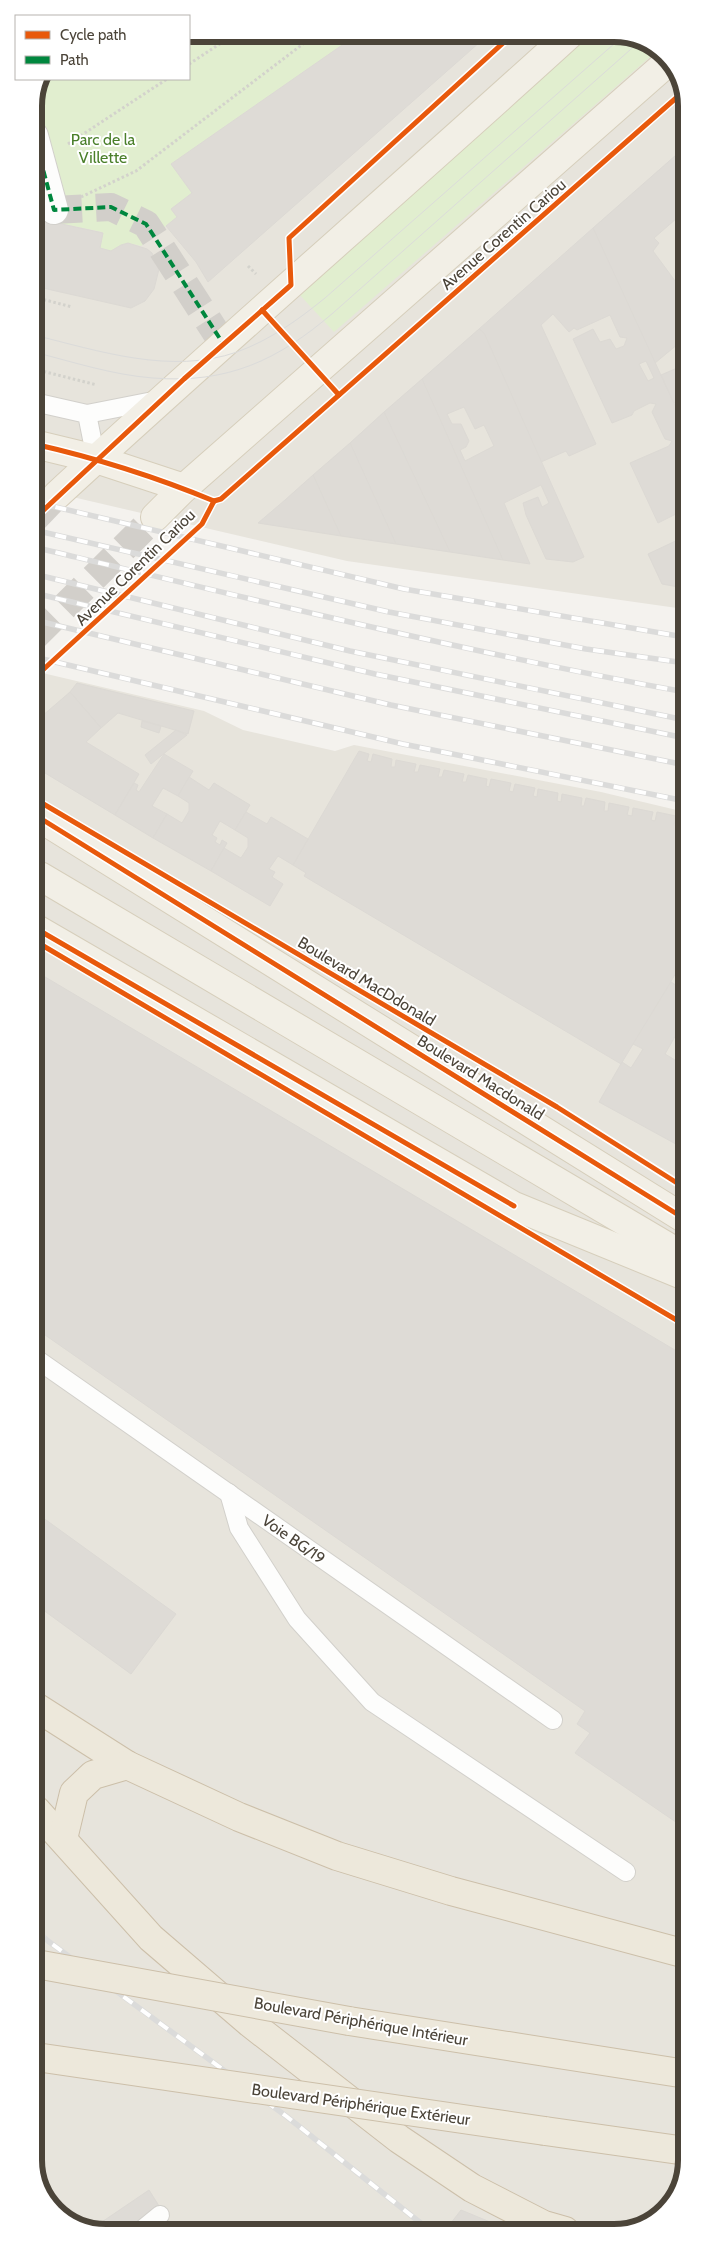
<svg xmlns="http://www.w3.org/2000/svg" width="720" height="2267" font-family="Cabin,sans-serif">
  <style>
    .residential { fill: #e7e4dc }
    .green { fill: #e1eecf }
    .building { fill: #dedbd6; stroke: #dcd9d4; fill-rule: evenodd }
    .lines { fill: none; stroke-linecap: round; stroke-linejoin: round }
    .street-tunnel { stroke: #d2cfca; stroke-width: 28; stroke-dasharray: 28 14; stroke-linecap: butt }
    .primary-tunnel { stroke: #d2cfca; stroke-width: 28; stroke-dasharray: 28 14; stroke-linecap: butt }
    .lane-casing { stroke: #d2d0cb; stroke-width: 20 }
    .street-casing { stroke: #d2d0cb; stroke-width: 30 }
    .primary-casing { stroke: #d6cebb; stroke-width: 30 }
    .highway-casing { stroke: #ccbfa9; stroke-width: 30 }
    .path { stroke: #d3d2cc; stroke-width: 3; stroke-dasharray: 2.5 2.5; stroke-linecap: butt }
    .lane { stroke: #fdfdfc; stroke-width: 18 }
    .street { stroke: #fdfdfc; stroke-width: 28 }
    .primary { stroke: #f2efe6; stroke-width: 28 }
    .highway { stroke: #ede8db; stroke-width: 28 }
    .tram { stroke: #dbdbda; stroke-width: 1 }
    .rail-casing { stroke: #dbdbda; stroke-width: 5.5 }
    .rail { stroke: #fff; stroke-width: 4; stroke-dasharray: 11; stroke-linecap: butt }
    .highway-bridge-casing { stroke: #ccbfa9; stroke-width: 30; stroke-linecap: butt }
    .highway-bridge { stroke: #ede8db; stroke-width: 28 }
    .quiet { stroke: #00873e; stroke-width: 4; stroke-dasharray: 8 4; stroke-linecap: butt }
    .cycleway-casing { stroke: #fff; stroke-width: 8 }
    .cycleway { stroke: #e8590c; stroke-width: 5 }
    .labels { text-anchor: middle; stroke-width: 4; stroke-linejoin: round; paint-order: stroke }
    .park-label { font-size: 16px; fill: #4a7f2a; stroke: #fff }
    .street-label { font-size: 16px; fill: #4b4439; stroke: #fff }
    .rim { fill: none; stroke: #4b4439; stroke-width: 6 }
  </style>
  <rect width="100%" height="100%" fill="#f4f2ee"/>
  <g class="residential">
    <path d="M 189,34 L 619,34 L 661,51 L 684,88 L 684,609 L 347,561 L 34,488 L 34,106 L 45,79 L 189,79 Z"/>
    <path d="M 34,671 L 204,711 L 243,730 L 335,751 L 354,745 L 601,792 L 685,812 L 686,2161 L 671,2205 L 632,2231 L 101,2233 L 59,2216 L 36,2179 Z"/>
  </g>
  <g class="green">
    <path d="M 189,34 L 358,34 L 171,164 L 192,193 L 171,209 L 177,217 L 141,246 C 129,242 121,244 111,251 L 100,248 L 102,232 L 34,218 L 34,106 L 45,79 L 189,79 Z"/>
    <path d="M 590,34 L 619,34 L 658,50 L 334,332 L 298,293 Z"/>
  </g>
  <g class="building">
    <path d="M 358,34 L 489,34 L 208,282 L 196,262 L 166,226 L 177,217 L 171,209 L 192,193 L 171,164 Z"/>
    <path d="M 684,148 L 684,212 L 654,238 L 659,243 L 653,251 L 684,293 L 684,339 L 655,363 L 593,228 Z"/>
    <path d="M 34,218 L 103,233 L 100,248 L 111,251 L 121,245 L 128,243 L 147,249 L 152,253 L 159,269 L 154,289 L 145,301 L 131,308 L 34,286 Z"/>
    <path d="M 593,228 L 684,425 L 684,510 L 658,523 L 630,463 L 669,446 L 672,441 L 665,439 L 652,412 L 656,404 L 650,403 L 634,411 L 632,415 L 612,423 L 573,339 L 593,329 L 600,342 L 610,339 L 616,349 L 624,346 L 627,338 L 620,337 L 610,315 L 577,330 L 574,328 L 569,332 L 553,314 L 541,325 L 596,444 L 569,456 L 566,451 L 541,462 L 484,333 L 479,329 ZM 646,361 L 654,378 L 648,381 L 639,364 Z"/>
    <path d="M 479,329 L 484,333 L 584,557 L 573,562 L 546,559 L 526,515 L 523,503 L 538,497 L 542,507 L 549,503 L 541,485 L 504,503 L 530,564 L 503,560 L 422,379 ZM 464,407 L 475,429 L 484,425 L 494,446 L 465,461 L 460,450 L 466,447 L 469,441 L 461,424 L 452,424 L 447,414 Z"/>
    <path d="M 684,365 L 684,403 L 682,399 L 674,403 L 661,375 Z"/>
    <path d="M 422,379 L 503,560 L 450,552 L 384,412 Z"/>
    <path d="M 684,403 L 684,425 L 676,407 Z"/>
    <path d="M 384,412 L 450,552 L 396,544 L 350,443 Z"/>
    <path d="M 350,443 L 396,544 L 341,536 L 313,475 Z"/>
    <path d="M 313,475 L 341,536 L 258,523 L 285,500 Z"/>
    <path d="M 684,537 L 684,588 L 662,584 L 648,554 Z"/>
    <path d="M 77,683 L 194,711 L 188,734 L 118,713 L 101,728 L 70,692 Z"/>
    <path d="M 70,692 L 101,728 L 86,742 L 139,774 L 115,815 L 35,767 L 34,723 Z"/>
    <path d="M 142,721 L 161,726 L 159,733 L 141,727 Z"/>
    <path d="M 176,730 L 187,735 L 151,764 L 145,755 Z"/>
    <path d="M 359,751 L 369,754 L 367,761 L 371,762 L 373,754 L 392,759 L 391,767 L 395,767 L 396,760 L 416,764 L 414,772 L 418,772 L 420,765 L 440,769 L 438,777 L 442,777 L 444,770 L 464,774 L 462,782 L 466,782 L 468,775 L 487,779 L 486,786 L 489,787 L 491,779 L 511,783 L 509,791 L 513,792 L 515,784 L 535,788 L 533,796 L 537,797 L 538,789 L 558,793 L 557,801 L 561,802 L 562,794 L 582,798 L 581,806 L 584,806 L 586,798 L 605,802 L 604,811 L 608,811 L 609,803 L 629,807 L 627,815 L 632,816 L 633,808 L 653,812 L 651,820 L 655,821 L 657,812 L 676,816 L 674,825 L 678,825 L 680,817 L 685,818 L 685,958 L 621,1064 L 314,882 L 304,876 L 306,873 L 293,865 Z"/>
    <path d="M 164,754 L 193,771 L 178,796 L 163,788 L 152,806 L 167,814 L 153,838 L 115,815 L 134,783 L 138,785 L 136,790 L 139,792 Z"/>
    <path d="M 189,777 L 209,790 L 214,783 L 250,805 L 235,830 L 220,821 L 212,835 L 217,838 L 215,842 L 220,845 L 222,840 L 227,843 L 211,871 L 153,838 L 167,814 L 182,823 L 189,811 L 189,803 L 178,796 Z"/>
    <path d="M 246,812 L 267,824 L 271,817 L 308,839 L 293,865 L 278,856 L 269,869 L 275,872 L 272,877 L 283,884 L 270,906 L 211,871 L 224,848 L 241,858 L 248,847 L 248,838 L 235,830 Z"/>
    <path d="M 35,971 L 685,1356 L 686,1777 L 684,1779 L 686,1780 L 686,1829 L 575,1753 L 590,1733 L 577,1724 L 585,1711 L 35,1328 Z"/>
    <path d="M 685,978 L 685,1019 L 665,1054 L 685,1066 L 685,1149 L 599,1102 L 622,1062 L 631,1068 L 643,1049 L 633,1044 L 671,982 L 679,987 Z"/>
    <path d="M 35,1512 L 176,1614 L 131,1674 L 35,1604 Z"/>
    <path d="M 149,2190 L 159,2206 L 121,2233 L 101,2233 L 93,2228 Z"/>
    <path d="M 461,2210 L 512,2231 L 444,2232 Z"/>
  </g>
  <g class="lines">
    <path class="street-tunnel" d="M 54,210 L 111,207 L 146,224 L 224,345"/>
    <g class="primary-tunnel">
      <path d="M 34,519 L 57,495"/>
      <path d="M 34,637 L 155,517"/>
    </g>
    <defs>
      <g id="lane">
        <path d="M 34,402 L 87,414 L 96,459"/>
        <path d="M 87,414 L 158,400"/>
        <path d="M 35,1358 L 553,1720"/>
        <path d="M 229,1493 L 239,1528 L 297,1619 L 372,1702 L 626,1872"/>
        <path d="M 138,2233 L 160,2215"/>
      </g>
      <path id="street" d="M 34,136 L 54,210"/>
      <g id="primary">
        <path d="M 34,444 L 96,459 L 184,488"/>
        <path d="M 57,495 C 226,339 400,189 570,34"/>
        <path d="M 155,517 L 184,488 L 668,62"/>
        <path d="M 35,815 L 685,1219"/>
        <path d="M 40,876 L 685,1257"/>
        <path d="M 35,928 L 514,1206 L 685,1276"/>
      </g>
      <g id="highway">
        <path d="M 36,1707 L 127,1765 L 239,1817 L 337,1856 L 451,1891 L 686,1954"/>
        <path d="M 36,1810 L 151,1938 L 250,2023 L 399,2139 L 472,2188 L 544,2225 L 565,2231"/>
        <path d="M 63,1839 L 74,1793 L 93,1775 L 127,1765"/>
        <path d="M 349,2021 L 686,2074"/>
        <path d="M 545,2131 L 686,2151"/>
      </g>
    </defs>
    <use href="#lane" class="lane-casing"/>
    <use href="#street" class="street-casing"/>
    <use href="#primary" class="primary-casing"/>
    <use href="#highway" class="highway-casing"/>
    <g class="path">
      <path d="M 189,64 L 235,34"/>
      <path d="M 68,144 L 167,79"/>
      <path d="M 81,197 L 136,171 L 316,34"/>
      <path d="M 248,266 L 256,274"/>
      <path d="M 34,297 L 72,307"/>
      <path d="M 34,369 L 97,385"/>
    </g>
    <use href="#lane" class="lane"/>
    <use href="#street" class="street"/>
    <use href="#primary" class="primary"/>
    <use href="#highway" class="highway"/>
    <g class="tram">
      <path d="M 34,335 C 99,351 171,375 237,352 C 270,340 298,320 325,298 L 623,36"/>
      <path d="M 34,352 C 73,362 113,375 153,378 C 228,384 278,360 333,313 L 639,42"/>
    </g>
    <defs>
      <g id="rail">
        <path d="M 34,502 L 404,589 L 684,637"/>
        <path d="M 34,530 L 389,612 L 586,649 L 685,663"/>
        <path d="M 34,547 C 250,599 466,652 685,692"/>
        <path d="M 34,574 L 350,651 L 685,720"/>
        <path d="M 34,593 L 375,674 L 685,738"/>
        <path d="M 34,620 L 391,705 L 685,765"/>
        <path d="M 34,657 L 403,744 L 685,801"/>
        <path d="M 36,1930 L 48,1941 L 286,2116 L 432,2232"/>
      </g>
    </defs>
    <use href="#rail" class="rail-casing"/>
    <use href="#rail" class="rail"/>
    <defs>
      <g id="highway-bridge">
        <path d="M 36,1964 L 349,2021"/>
        <path d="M 36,2057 L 545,2131"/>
      </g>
    </defs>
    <use href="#highway-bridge" class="highway-bridge-casing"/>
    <use href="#highway-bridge" class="highway-bridge"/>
    <path class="quiet" d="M 34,136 L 54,210 L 111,207 L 146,224 L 224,345"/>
    <defs>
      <g id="cycleway">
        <path d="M 262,310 L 339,395"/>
        <path d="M 34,444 C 96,458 156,477 214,501"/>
        <path d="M 214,501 L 221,499 L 684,91"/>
        <path d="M 34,519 L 184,379 L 291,285 L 289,238 L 513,34"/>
        <path d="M 34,678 L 202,524 L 214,501"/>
        <path d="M 35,799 L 557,1107 L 685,1188"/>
        <path d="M 35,815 L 685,1219"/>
        <path d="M 35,928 L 514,1206"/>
        <path d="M 35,941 L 685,1325"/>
      </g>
    </defs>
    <use href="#cycleway" class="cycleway-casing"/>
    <use href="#cycleway" class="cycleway"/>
  </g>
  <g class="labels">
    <g class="park-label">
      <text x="103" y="145">Parc de la<tspan x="103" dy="18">Villette</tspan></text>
    </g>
    <g class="street-label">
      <text transform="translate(503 234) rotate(-41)" y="6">Avenue Corentin Cariou</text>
      <text transform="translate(135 567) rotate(-44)" y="6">Avenue Corentin Cariou</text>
      <text transform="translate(367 981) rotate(31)" y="6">Boulevard MacDdonald</text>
      <text transform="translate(481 1077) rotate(32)" y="6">Boulevard Macdonald</text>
      <text transform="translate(294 1539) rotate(35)" y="6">Voie BG/19</text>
      <text transform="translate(361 2021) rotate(10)" y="6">Boulevard Périphérique Intérieur</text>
      <text transform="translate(361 2104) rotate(8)" y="6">Boulevard Périphérique Extérieur</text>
    </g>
  </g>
  <path d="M0 0H720V2267H0ZM106 42H614A64 64 0 0 1 678 106V2160A64 64 0 0 1 614 2224H106A64 64 0 0 1 42 2160V106A64 64 0 0 1 106 42Z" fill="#fff" fill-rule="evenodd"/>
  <path class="rim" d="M106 42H614A64 64 0 0 1 678 106V2160A64 64 0 0 1 614 2224H106A64 64 0 0 1 42 2160V106A64 64 0 0 1 106 42Z"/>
  <rect x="15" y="15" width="175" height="65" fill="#ffffff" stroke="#b7b4b0"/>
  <rect x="25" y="31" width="25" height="8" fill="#e8590c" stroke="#b7b4b0"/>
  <text x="60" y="40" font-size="15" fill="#4b4439">Cycle path</text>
  <rect x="25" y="56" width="25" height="8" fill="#00873e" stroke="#b7b4b0"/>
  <text x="60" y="65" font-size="15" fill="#4b4439">Path</text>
</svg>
